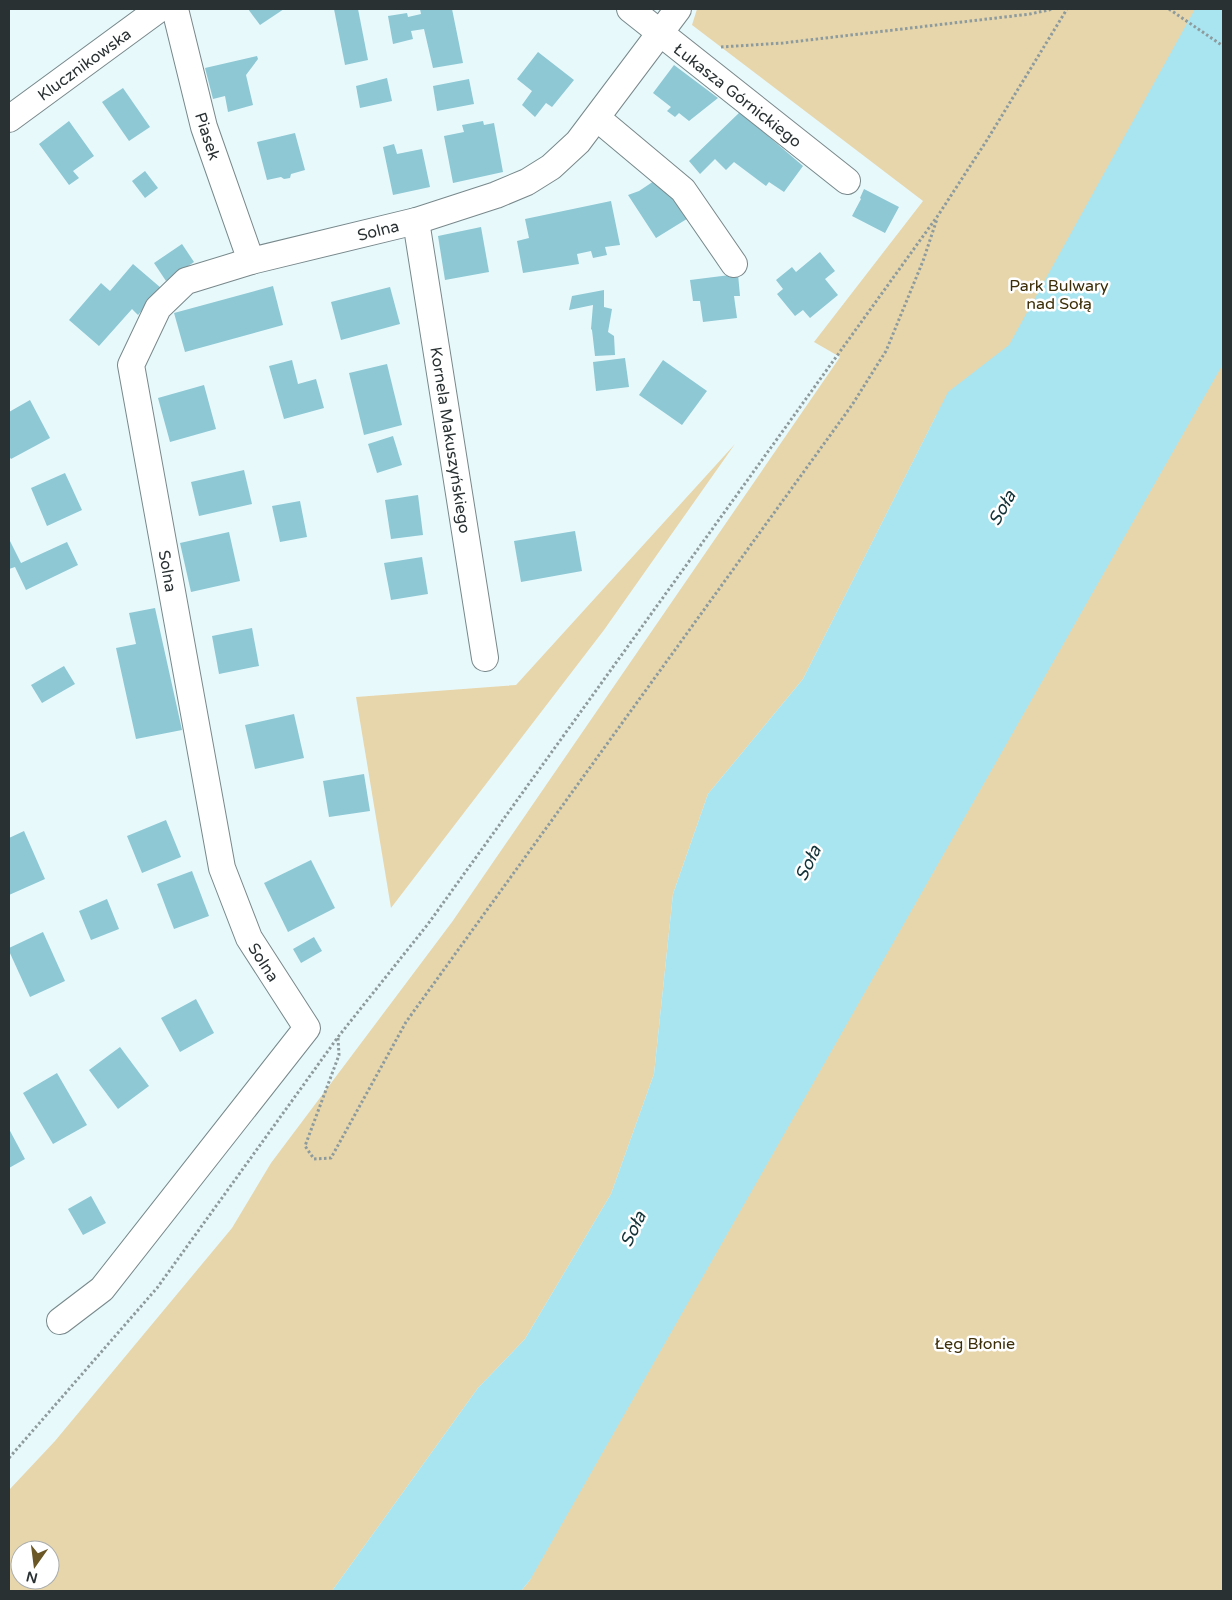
<svg xmlns="http://www.w3.org/2000/svg" width="1232" height="1600" font-family="'Varela Round',sans-serif">
  <style>
    .green { fill: #e7d6ac; fill-rule: evenodd }
    .water { fill: #a9e5f1 }
    .building { fill: #8dc8d4 }
    .lines { fill: none; stroke-linecap: round; stroke-linejoin: round }
    .minor-casing { stroke: #78888b; stroke-width: 28 }
    .path { stroke: #8e9b9d; stroke-width: 3; stroke-dasharray: 2.5 2.5; stroke-linecap: butt }
    .minor { stroke: #fff; stroke-width: 26 }
    .labels { text-anchor: middle; stroke-width: 5; stroke-linejoin: round; paint-order: stroke }
    .street-label { font-size: 16px; fill: #2a3132; stroke: #fff }
    .park-label { font-size: 16px; fill: #3b2e08; stroke: #fff }
    .water-label { font-size: 18px; font-style: italic; fill: #133237; stroke: #fff }
  </style>
  <rect width="100%" height="100%" fill="#e8f9fc"/>
  <g class="green">
    <path d="M 697,9 L 1223,9 L 1223,1591 L 521,1591 L 530,1580 L 937,414 L 803,679 L 708,794 L 673,894 L 654,1074 L 611,1194 L 525,1339 L 478,1388 L 332,1591 L 9,1591 L 9,1490 L 55,1441 L 232,1228 L 271,1163 L 452,922 L 840,357 L 814,342 L 923,201 L 692,25 ZM 20,1550 L 50,1550 L 50,1580 L 20,1580 Z"/>
    <path d="M 735,444 L 604,630 L 391,908 L 356,697 L 516,685 Z"/>
  </g>
  <path class="water" d="M 1195,9 L 1223,9 L 1223,364 L 530,1580 L 521,1591 L 332,1591 L 478,1388 L 525,1339 L 611,1194 L 654,1074 L 673,894 L 708,794 L 803,679 L 948,392 L 1009,345 Z"/>
  <g class="building">
    <path d="M 248,9 L 284,9 L 260,25 Z"/>
    <path d="M 334,9 L 358,9 L 368,60 L 345,65 Z"/>
    <path d="M 420,9 L 452,9 L 463,63 L 433,68 L 424,29 L 411,31 L 413,39 L 393,44 L 388,16 L 407,13 L 408,17 L 421,14 Z"/>
    <path d="M 538,52 L 574,80 L 552,107 L 546,103 L 535,117 L 522,105 L 532,91 L 517,79 Z"/>
    <path d="M 257,56 L 258,59 L 246,75 L 253,105 L 228,112 L 225,96 L 213,99 L 205,68 Z"/>
    <path d="M 674,65 L 718,98 L 689,121 L 679,113 L 675,117 L 667,111 L 671,107 L 653,93 Z"/>
    <path d="M 387,78 L 392,101 L 360,108 L 356,86 Z"/>
    <path d="M 469,79 L 474,104 L 437,111 L 433,86 Z"/>
    <path d="M 123,88 L 150,127 L 129,141 L 102,102 Z"/>
    <path d="M 740,112 L 803,166 L 784,192 L 769,182 L 766,186 L 734,162 L 726,170 L 715,159 L 700,174 L 689,161 Z"/>
    <path d="M 69,121 L 94,156 L 73,171 L 79,178 L 69,185 L 39,144 Z"/>
    <path d="M 483,121 L 484,125 L 494,123 L 503,172 L 453,183 L 444,136 L 464,132 L 462,125 Z"/>
    <path d="M 295,133 L 305,170 L 291,174 L 290,178 L 284,179 L 281,177 L 267,180 L 257,142 Z"/>
    <path d="M 394,144 L 397,154 L 422,149 L 430,187 L 393,195 L 383,147 Z"/>
    <path d="M 145,171 L 158,188 L 145,198 L 132,181 Z"/>
    <path d="M 660,177 L 690,217 L 656,238 L 628,195 L 639,191 Z"/>
    <path d="M 864,189 L 899,207 L 885,233 L 852,216 L 861,199 L 860,198 Z"/>
    <path d="M 611,201 L 620,245 L 605,247 L 607,255 L 593,258 L 591,251 L 577,254 L 579,264 L 523,273 L 517,241 L 529,238 L 525,219 Z"/>
    <path d="M 481,227 L 489,272 L 445,280 L 438,236 Z"/>
    <path d="M 182,244 L 194,262 L 166,281 L 154,263 Z"/>
    <path d="M 820,252 L 835,271 L 825,279 L 838,295 L 810,318 L 803,310 L 795,316 L 777,294 L 783,289 L 776,280 L 792,267 L 796,272 Z"/>
    <path d="M 133,264 L 161,288 L 138,315 L 132,309 L 99,346 L 69,320 L 101,283 L 110,291 Z"/>
    <path d="M 738,274 L 740,296 L 734,296 L 737,318 L 703,322 L 700,301 L 693,301 L 690,280 Z"/>
    <path d="M 273,286 L 283,325 L 185,352 L 174,313 Z"/>
    <path d="M 390,287 L 400,324 L 341,340 L 331,302 Z"/>
    <path d="M 604,290 L 604,307 L 612,309 L 608,332 L 614,336 L 615,355 L 595,356 L 592,330 L 591,329 L 593,305 L 569,310 L 572,296 Z"/>
    <path d="M 625,358 L 629,387 L 596,391 L 593,362 Z"/>
    <path d="M 292,360 L 298,384 L 316,379 L 324,408 L 284,419 L 269,366 Z"/>
    <path d="M 663,360 L 707,391 L 682,425 L 639,395 Z"/>
    <path d="M 387,364 L 402,425 L 364,435 L 349,373 Z"/>
    <path d="M 204,385 L 216,429 L 170,442 L 158,398 Z"/>
    <path d="M 30,400 L 50,438 L 11,459 L 9,456 L 9,412 Z"/>
    <path d="M 393,436 L 402,465 L 377,473 L 368,444 Z"/>
    <path d="M 244,470 L 252,504 L 199,516 L 191,482 Z"/>
    <path d="M 65,473 L 82,510 L 47,526 L 31,488 Z"/>
    <path d="M 418,495 L 423,535 L 391,539 L 385,500 Z"/>
    <path d="M 300,501 L 307,537 L 280,542 L 272,506 Z"/>
    <path d="M 575,531 L 582,571 L 521,582 L 514,541 Z"/>
    <path d="M 229,532 L 240,581 L 191,592 L 180,543 Z"/>
    <path d="M 10,541 L 21,563 L 67,542 L 78,565 L 26,590 L 15,567 L 9,569 L 9,542 Z"/>
    <path d="M 422,557 L 428,594 L 391,600 L 384,563 Z"/>
    <path d="M 155,608 L 182,730 L 136,739 L 116,648 L 136,644 L 129,613 Z"/>
    <path d="M 252,628 L 259,666 L 219,674 L 212,636 Z"/>
    <path d="M 64,666 L 75,684 L 42,703 L 31,685 Z"/>
    <path d="M 294,714 L 304,758 L 255,769 L 245,725 Z"/>
    <path d="M 364,774 L 370,811 L 329,817 L 323,781 Z"/>
    <path d="M 166,820 L 181,857 L 142,873 L 127,836 Z"/>
    <path d="M 24,831 L 45,879 L 9,895 L 9,838 Z"/>
    <path d="M 311,860 L 335,908 L 288,932 L 264,883 Z"/>
    <path d="M 192,871 L 209,916 L 174,929 L 157,884 Z"/>
    <path d="M 107,899 L 119,929 L 91,940 L 79,911 Z"/>
    <path d="M 43,932 L 65,981 L 30,997 L 9,951 L 9,948 Z"/>
    <path d="M 314,937 L 322,951 L 301,963 L 293,949 Z"/>
    <path d="M 196,999 L 214,1033 L 180,1052 L 161,1018 Z"/>
    <path d="M 120,1047 L 149,1086 L 118,1109 L 89,1070 Z"/>
    <path d="M 57,1073 L 87,1125 L 53,1144 L 23,1093 Z"/>
    <path d="M 9,1129 L 25,1159 L 9,1168 Z"/>
    <path d="M 91,1196 L 106,1223 L 83,1235 L 68,1209 Z"/>
  </g>
  <g class="lines">
    <defs>
      <g id="minor">
        <path d="M 175,9 L 204,127 L 251,261"/>
        <path d="M 630,9 L 847,181"/>
        <path d="M 597,118 L 683,190 L 734,264"/>
        <path d="M 9,119 L 159,9"/>
        <path d="M 416,221 L 485,658"/>
        <path d="M 60,1321 L 102,1289 L 307,1028 L 249,938 L 222,868 L 131,365 L 158,308 L 186,281 L 251,261 L 416,221 L 496,195 L 527,182 L 551,167 L 578,142 L 678,9"/>
      </g>
    </defs>
    <use href="#minor" class="minor-casing"/>
    <g class="path">
      <path d="M 1169,9 L 1223,46"/>
      <path d="M 721,47 L 783,43 L 1030,14 L 1053,9"/>
      <path d="M 338,1038 L 339,1055 L 305,1146 L 314,1159 L 331,1158 L 406,1022 L 852,405 L 886,351 L 923,261 L 937,219"/>
      <path d="M 9,1458 L 157,1288 L 338,1037 L 428,924 L 939,214 L 987,140 L 1067,9"/>
    </g>
    <use href="#minor" class="minor"/>
  </g>
  <g class="labels">
    <g class="street-label">
      <text transform="translate(84 64) rotate(-36)" y="6">Klucznikowska</text>
      <text transform="translate(738 95) rotate(38)" y="6">Łukasza Górnickiego</text>
      <text transform="translate(208 136) rotate(72)" y="6">Piasek</text>
      <text transform="translate(378 230) rotate(-14)" y="6">Solna</text>
      <text transform="translate(451 440) rotate(81)" y="6">Kornela Makuszyńskiego</text>
      <text transform="translate(168 571) rotate(80)" y="6">Solna</text>
      <text transform="translate(264 962) rotate(57)" y="6">Solna</text>
    </g>
    <g class="park-label">
      <text x="1059" y="291">Park Bulwary<tspan x="1059" dy="18">nad Sołą</tspan></text>
      <text x="975" y="1349">Łęg Błonie</text>
    </g>
    <g class="water-label">
      <text transform="translate(1002 508) rotate(-60)" y="6">Soła</text>
      <text transform="translate(808 863) rotate(-64)" y="6">Soła</text>
      <text transform="translate(633 1229) rotate(-64)" y="6">Soła</text>
    </g>
  </g>
  <rect width="1232" height="1600" fill="none" stroke="#2a3132" stroke-width="20"/>
  <g transform="translate(35 1565) rotate(194)"><circle r="24" fill="#ffffff" stroke="#aaadad"/>
  <path d="M0-4L9 19L0 12L-9 19Z" fill="#6a5725"/>
  <text y="-8" font-size="14" font-weight="bold" text-anchor="middle" fill="#2a3132">N</text>
  </g>
</svg>
